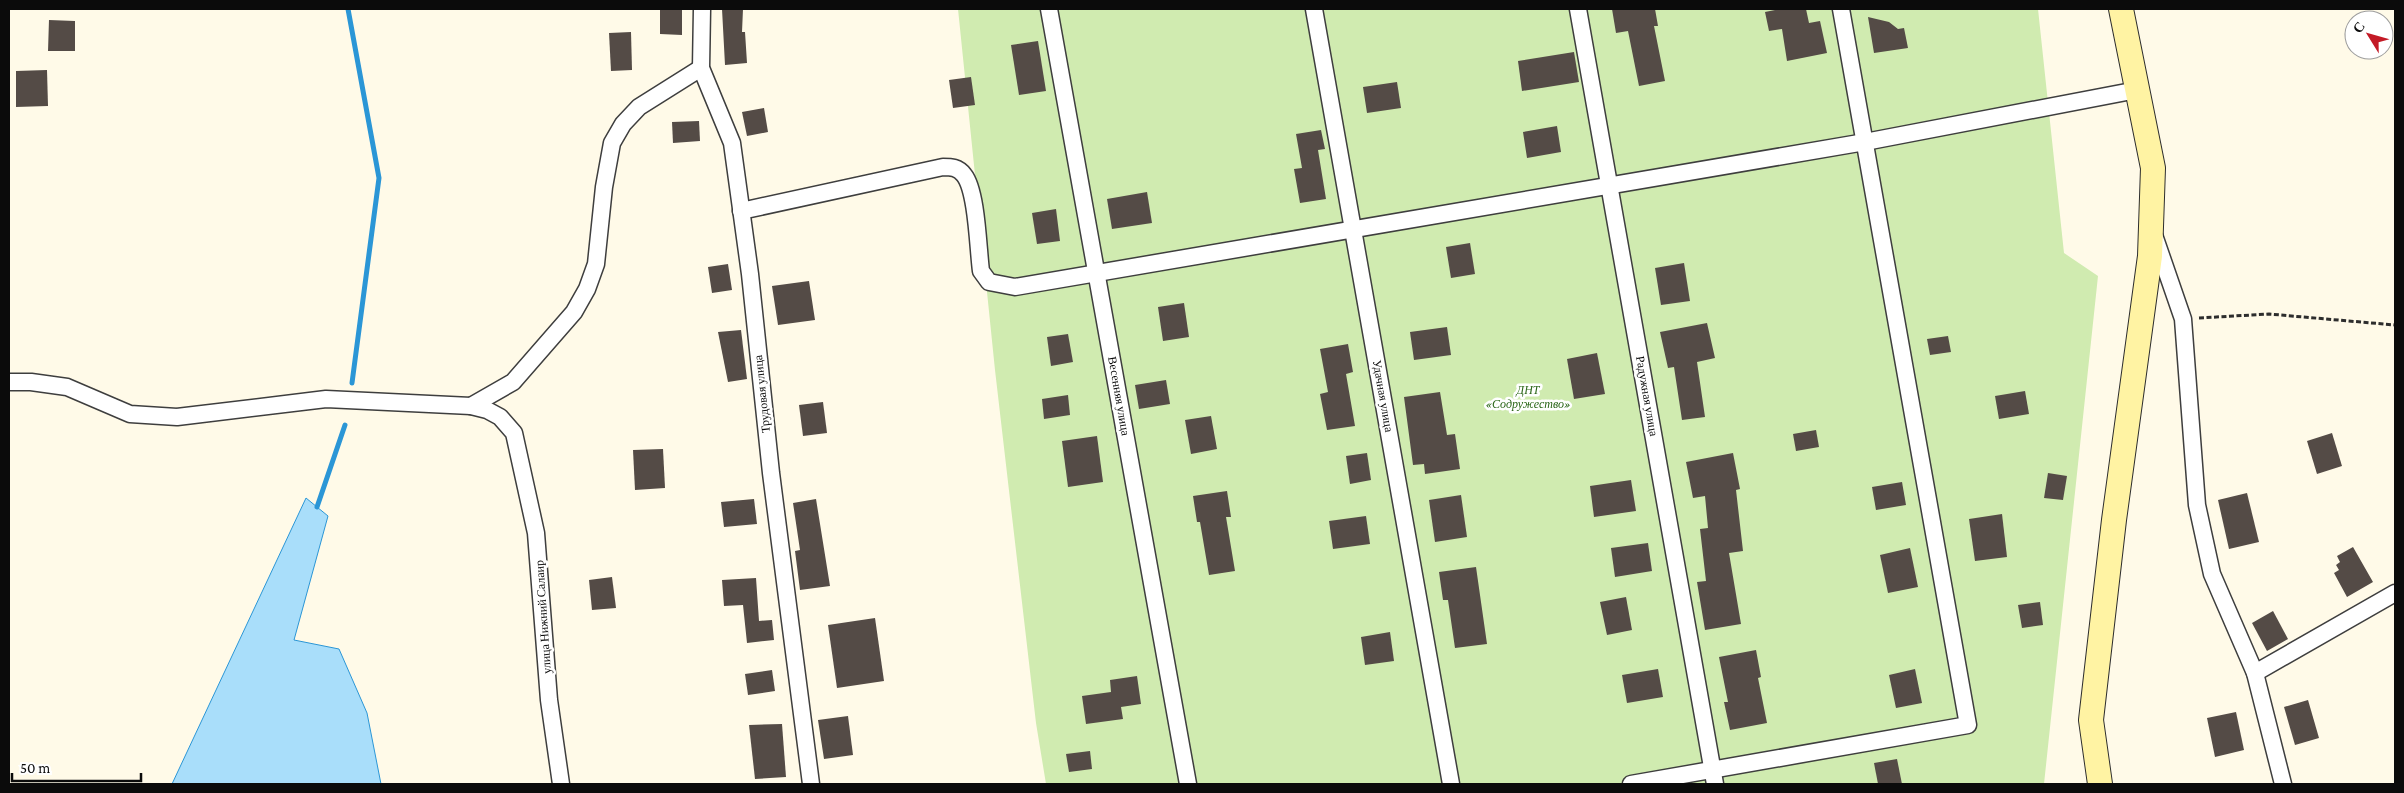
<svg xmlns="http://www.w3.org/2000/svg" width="2404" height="793" font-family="'Crimson Pro',serif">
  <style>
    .green { fill: #d0ebb0 }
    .water { fill: #a9defa; stroke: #2b96d6 }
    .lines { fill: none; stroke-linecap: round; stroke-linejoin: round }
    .stream { stroke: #2b96d6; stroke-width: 5 }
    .building { fill: #544b46 }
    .street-casing { stroke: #3e3e3e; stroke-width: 19 }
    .secondary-casing { stroke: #2d2d2d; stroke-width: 26 }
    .path { stroke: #2d2d2d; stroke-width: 3; stroke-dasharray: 5 2.5; stroke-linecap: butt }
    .street { stroke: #fff; stroke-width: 16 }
    .secondary { stroke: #fff3a3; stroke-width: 24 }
    .labels { text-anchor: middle; stroke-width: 5; stroke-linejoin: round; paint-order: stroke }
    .park-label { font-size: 12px; font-style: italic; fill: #2a6618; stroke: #fff }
    .street-label { font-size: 12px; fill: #0b0b0b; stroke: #fff }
  </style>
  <rect width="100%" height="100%" fill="#fffae8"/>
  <path class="green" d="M 958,9 L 2038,9 L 2064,253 L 2098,276 L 2044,784 L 1046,784 L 1036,723 L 995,370 Z"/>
  <path class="water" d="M 306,498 L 328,516 L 294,640 L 339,649 L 367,713 L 381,784 L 172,784 Z"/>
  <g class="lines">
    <g class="stream">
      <path d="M 348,9 L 379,178 L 352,383"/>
      <path d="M 317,507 L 345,425"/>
    </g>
  </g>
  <g class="building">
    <path d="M 660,9 L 682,9 L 682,35 L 660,34 Z"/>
    <path d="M 722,9 L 743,9 L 742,32 L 745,32 L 747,63 L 725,65 Z"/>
    <path d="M 1612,9 L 1655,9 L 1658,26 L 1654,26 L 1665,81 L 1639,86 L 1628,31 L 1616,33 Z"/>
    <path d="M 1780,9 L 1806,9 L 1809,23 L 1820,21 L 1827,53 L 1787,61 L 1782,29 L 1769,31 L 1765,12 Z"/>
    <path d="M 1868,17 L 1889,22 L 1898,29 L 1904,28 L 1908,48 L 1874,53 Z"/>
    <path d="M 49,20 L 75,21 L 75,51 L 48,51 Z"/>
    <path d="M 631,32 L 632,70 L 611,71 L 609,33 Z"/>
    <path d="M 1038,41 L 1046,91 L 1019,95 L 1011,45 Z"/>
    <path d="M 1574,52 L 1579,82 L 1522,91 L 1518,61 Z"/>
    <path d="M 47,70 L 48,106 L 16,107 L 16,71 Z"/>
    <path d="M 971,77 L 975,105 L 953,108 L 949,80 Z"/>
    <path d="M 1397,82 L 1401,108 L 1367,113 L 1363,87 Z"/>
    <path d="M 764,108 L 768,132 L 747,136 L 742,112 Z"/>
    <path d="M 699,121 L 700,141 L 673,143 L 672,122 Z"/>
    <path d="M 1557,126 L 1561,152 L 1527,158 L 1523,132 Z"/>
    <path d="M 1321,130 L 1325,149 L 1318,150 L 1326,199 L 1300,203 L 1294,169 L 1302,168 L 1296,134 Z"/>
    <path d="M 1147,192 L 1152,223 L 1112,229 L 1107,199 Z"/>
    <path d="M 1056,209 L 1060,241 L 1037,244 L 1032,213 Z"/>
    <path d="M 1470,243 L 1475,274 L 1451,278 L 1446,247 Z"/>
    <path d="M 1684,263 L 1690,301 L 1661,305 L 1655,268 Z"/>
    <path d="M 728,264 L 732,290 L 712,293 L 708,267 Z"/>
    <path d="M 809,281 L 815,320 L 778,325 L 772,286 Z"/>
    <path d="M 1184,303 L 1189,337 L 1163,341 L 1158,307 Z"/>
    <path d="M 1707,323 L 1715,358 L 1697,362 L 1705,417 L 1682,420 L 1674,367 L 1668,368 L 1660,332 Z"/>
    <path d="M 1447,327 L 1451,355 L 1414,360 L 1410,332 Z"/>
    <path d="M 741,330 L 747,379 L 728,382 L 718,332 Z"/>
    <path d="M 1068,334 L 1073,362 L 1051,366 L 1047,337 Z"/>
    <path d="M 1948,336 L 1951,352 L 1930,355 L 1927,339 Z"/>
    <path d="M 1348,344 L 1353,372 L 1346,374 L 1355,426 L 1327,430 L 1320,394 L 1328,392 L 1320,349 Z"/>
    <path d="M 1597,353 L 1605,394 L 1574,399 L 1567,359 Z"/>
    <path d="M 1166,380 L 1170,404 L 1139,409 L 1135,385 Z"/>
    <path d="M 2025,391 L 2029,414 L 1999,419 L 1995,396 Z"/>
    <path d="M 1440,392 L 1447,435 L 1455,434 L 1460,469 L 1425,474 L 1424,464 L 1413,465 L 1404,397 Z"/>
    <path d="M 1068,395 L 1070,415 L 1044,419 L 1042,399 Z"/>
    <path d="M 823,402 L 827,433 L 803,436 L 799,405 Z"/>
    <path d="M 1211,416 L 1217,449 L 1191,454 L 1185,420 Z"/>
    <path d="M 1816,430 L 1819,447 L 1796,451 L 1793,434 Z"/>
    <path d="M 2332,433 L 2342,466 L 2317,474 L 2307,441 Z"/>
    <path d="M 1097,436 L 1103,482 L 1068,487 L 1062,441 Z"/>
    <path d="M 663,449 L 665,488 L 635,490 L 633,450 Z"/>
    <path d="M 1367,453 L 1371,480 L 1350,484 L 1346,456 Z"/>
    <path d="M 1733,453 L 1740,489 L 1736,490 L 1743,551 L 1729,553 L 1741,624 L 1705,630 L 1697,582 L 1706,581 L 1700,529 L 1708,528 L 1705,496 L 1693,498 L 1686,462 Z"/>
    <path d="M 2048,473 L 2067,476 L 2063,500 L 2044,498 Z"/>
    <path d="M 1631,480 L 1636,511 L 1594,517 L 1590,486 Z"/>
    <path d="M 1902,482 L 1906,505 L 1876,510 L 1872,487 Z"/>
    <path d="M 1227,491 L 1231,517 L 1226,517 L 1235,571 L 1209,575 L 1200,522 L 1197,522 L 1193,496 Z"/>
    <path d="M 2247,493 L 2259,542 L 2229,549 L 2218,500 Z"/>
    <path d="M 1461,495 L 1467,537 L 1435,542 L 1429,500 Z"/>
    <path d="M 754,499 L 757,524 L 724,527 L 721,502 Z"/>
    <path d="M 816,499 L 830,586 L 800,590 L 795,551 L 800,550 L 793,503 Z"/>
    <path d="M 2002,514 L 2007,557 L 1975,561 L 1969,519 Z"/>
    <path d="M 1366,516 L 1370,544 L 1333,549 L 1329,521 Z"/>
    <path d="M 1648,543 L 1652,571 L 1615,577 L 1611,548 Z"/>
    <path d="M 2353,547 L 2373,582 L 2347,597 L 2334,573 L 2339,570 L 2336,565 L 2340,562 L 2337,556 Z"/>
    <path d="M 1910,548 L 1918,587 L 1888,593 L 1880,555 Z"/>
    <path d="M 1476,567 L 1487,644 L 1455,648 L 1448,600 L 1443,600 L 1439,572 Z"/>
    <path d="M 612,577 L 616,608 L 592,610 L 589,580 Z"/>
    <path d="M 756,578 L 759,621 L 772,620 L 774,640 L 747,643 L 743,605 L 724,606 L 722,580 Z"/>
    <path d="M 1626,597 L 1632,630 L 1607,635 L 1600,602 Z"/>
    <path d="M 2040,602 L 2043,625 L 2022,628 L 2018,605 Z"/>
    <path d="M 2273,611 L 2288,639 L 2267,651 L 2252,623 Z"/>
    <path d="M 875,618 L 884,681 L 837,688 L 828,625 Z"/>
    <path d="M 1390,632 L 1394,661 L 1365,665 L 1361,637 Z"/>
    <path d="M 1756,650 L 1761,677 L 1758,678 L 1767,723 L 1730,730 L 1724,702 L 1728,702 L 1719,657 Z"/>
    <path d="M 1658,669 L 1663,697 L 1627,703 L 1622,675 Z"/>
    <path d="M 1915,669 L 1922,703 L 1896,708 L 1889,675 Z"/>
    <path d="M 772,670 L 775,691 L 748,695 L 745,674 Z"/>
    <path d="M 1137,676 L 1141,704 L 1121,707 L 1123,719 L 1086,724 L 1082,696 L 1111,692 L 1110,680 Z"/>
    <path d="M 2308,700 L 2319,738 L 2295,745 L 2284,707 Z"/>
    <path d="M 2236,712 L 2244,750 L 2215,757 L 2207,718 Z"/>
    <path d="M 848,716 L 853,755 L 824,759 L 818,720 Z"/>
    <path d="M 782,724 L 786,777 L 755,779 L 749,725 Z"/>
    <path d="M 1090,751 L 1092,769 L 1069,772 L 1066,754 Z"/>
    <path d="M 1897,759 L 1902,784 L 1878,784 L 1874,763 Z"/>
  </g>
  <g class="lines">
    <defs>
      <g id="street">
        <path d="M 702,9 L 701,68 L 732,143 L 750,274 L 771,473 L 811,784"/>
        <path d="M 1049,9 L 1188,784"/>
        <path d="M 1314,9 L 1451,784"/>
        <path d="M 1578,9 L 1715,784"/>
        <path d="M 741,211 L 943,167 C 951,167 958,167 964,175 C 977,191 978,249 981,271 L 989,282 L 1015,287 L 1865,142 L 2137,90"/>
        <path d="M 2154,235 L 2183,319 L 2197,505 L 2212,574 L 2255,673 L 2283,784"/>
        <path d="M 9,382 L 31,382 L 67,387 L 130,414 L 177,417 L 326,399 L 471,406 L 487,410 L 500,417 L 514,433 L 536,533 L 549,700 L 561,784"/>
        <path d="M 471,406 L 513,382 L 574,312 L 587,289 L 596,264 L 604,187 L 612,143 L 623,124 L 639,107 L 701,68"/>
        <path d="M 2255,673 L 2395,593"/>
        <path d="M 1631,784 L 1968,725 L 1841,9"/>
      </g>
      <path id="secondary" d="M 2100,784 L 2091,720 L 2114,520 L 2150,256 L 2153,168 L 2121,9"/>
    </defs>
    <use href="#street" class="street-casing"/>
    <use href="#secondary" class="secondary-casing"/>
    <path class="path" d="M 2199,318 L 2269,314 L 2395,325"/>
    <use href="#street" class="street"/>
    <use href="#secondary" class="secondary"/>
  </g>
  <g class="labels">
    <g class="park-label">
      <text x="1528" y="394">ДНТ<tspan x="1528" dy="14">«Содружество»</tspan></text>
    </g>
    <g class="street-label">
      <text transform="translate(762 394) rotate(-96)" y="4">Трудовая улица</text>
      <text transform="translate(1119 396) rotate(80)" y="4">Весенняя улица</text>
      <text transform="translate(1383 396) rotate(80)" y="4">Удачная улица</text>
      <text transform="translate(1647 396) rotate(80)" y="4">Радужная улица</text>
      <text transform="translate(543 617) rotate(-94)" y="4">улица Нижний Салаир</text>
    </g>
  </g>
  <rect width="2404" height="793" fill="none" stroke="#0b0b0b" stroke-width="20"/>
  <g transform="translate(2369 35) rotate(307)"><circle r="24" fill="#ffffff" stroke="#9d9d9d"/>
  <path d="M0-4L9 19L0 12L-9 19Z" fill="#c31a26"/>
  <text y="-8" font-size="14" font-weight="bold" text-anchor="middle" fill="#0b0b0b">С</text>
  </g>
  <path d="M12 773v8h129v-8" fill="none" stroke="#0b0b0b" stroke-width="2.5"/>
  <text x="20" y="773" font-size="15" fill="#0b0b0b" stroke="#ffffff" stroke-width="4" paint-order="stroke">50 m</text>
</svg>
